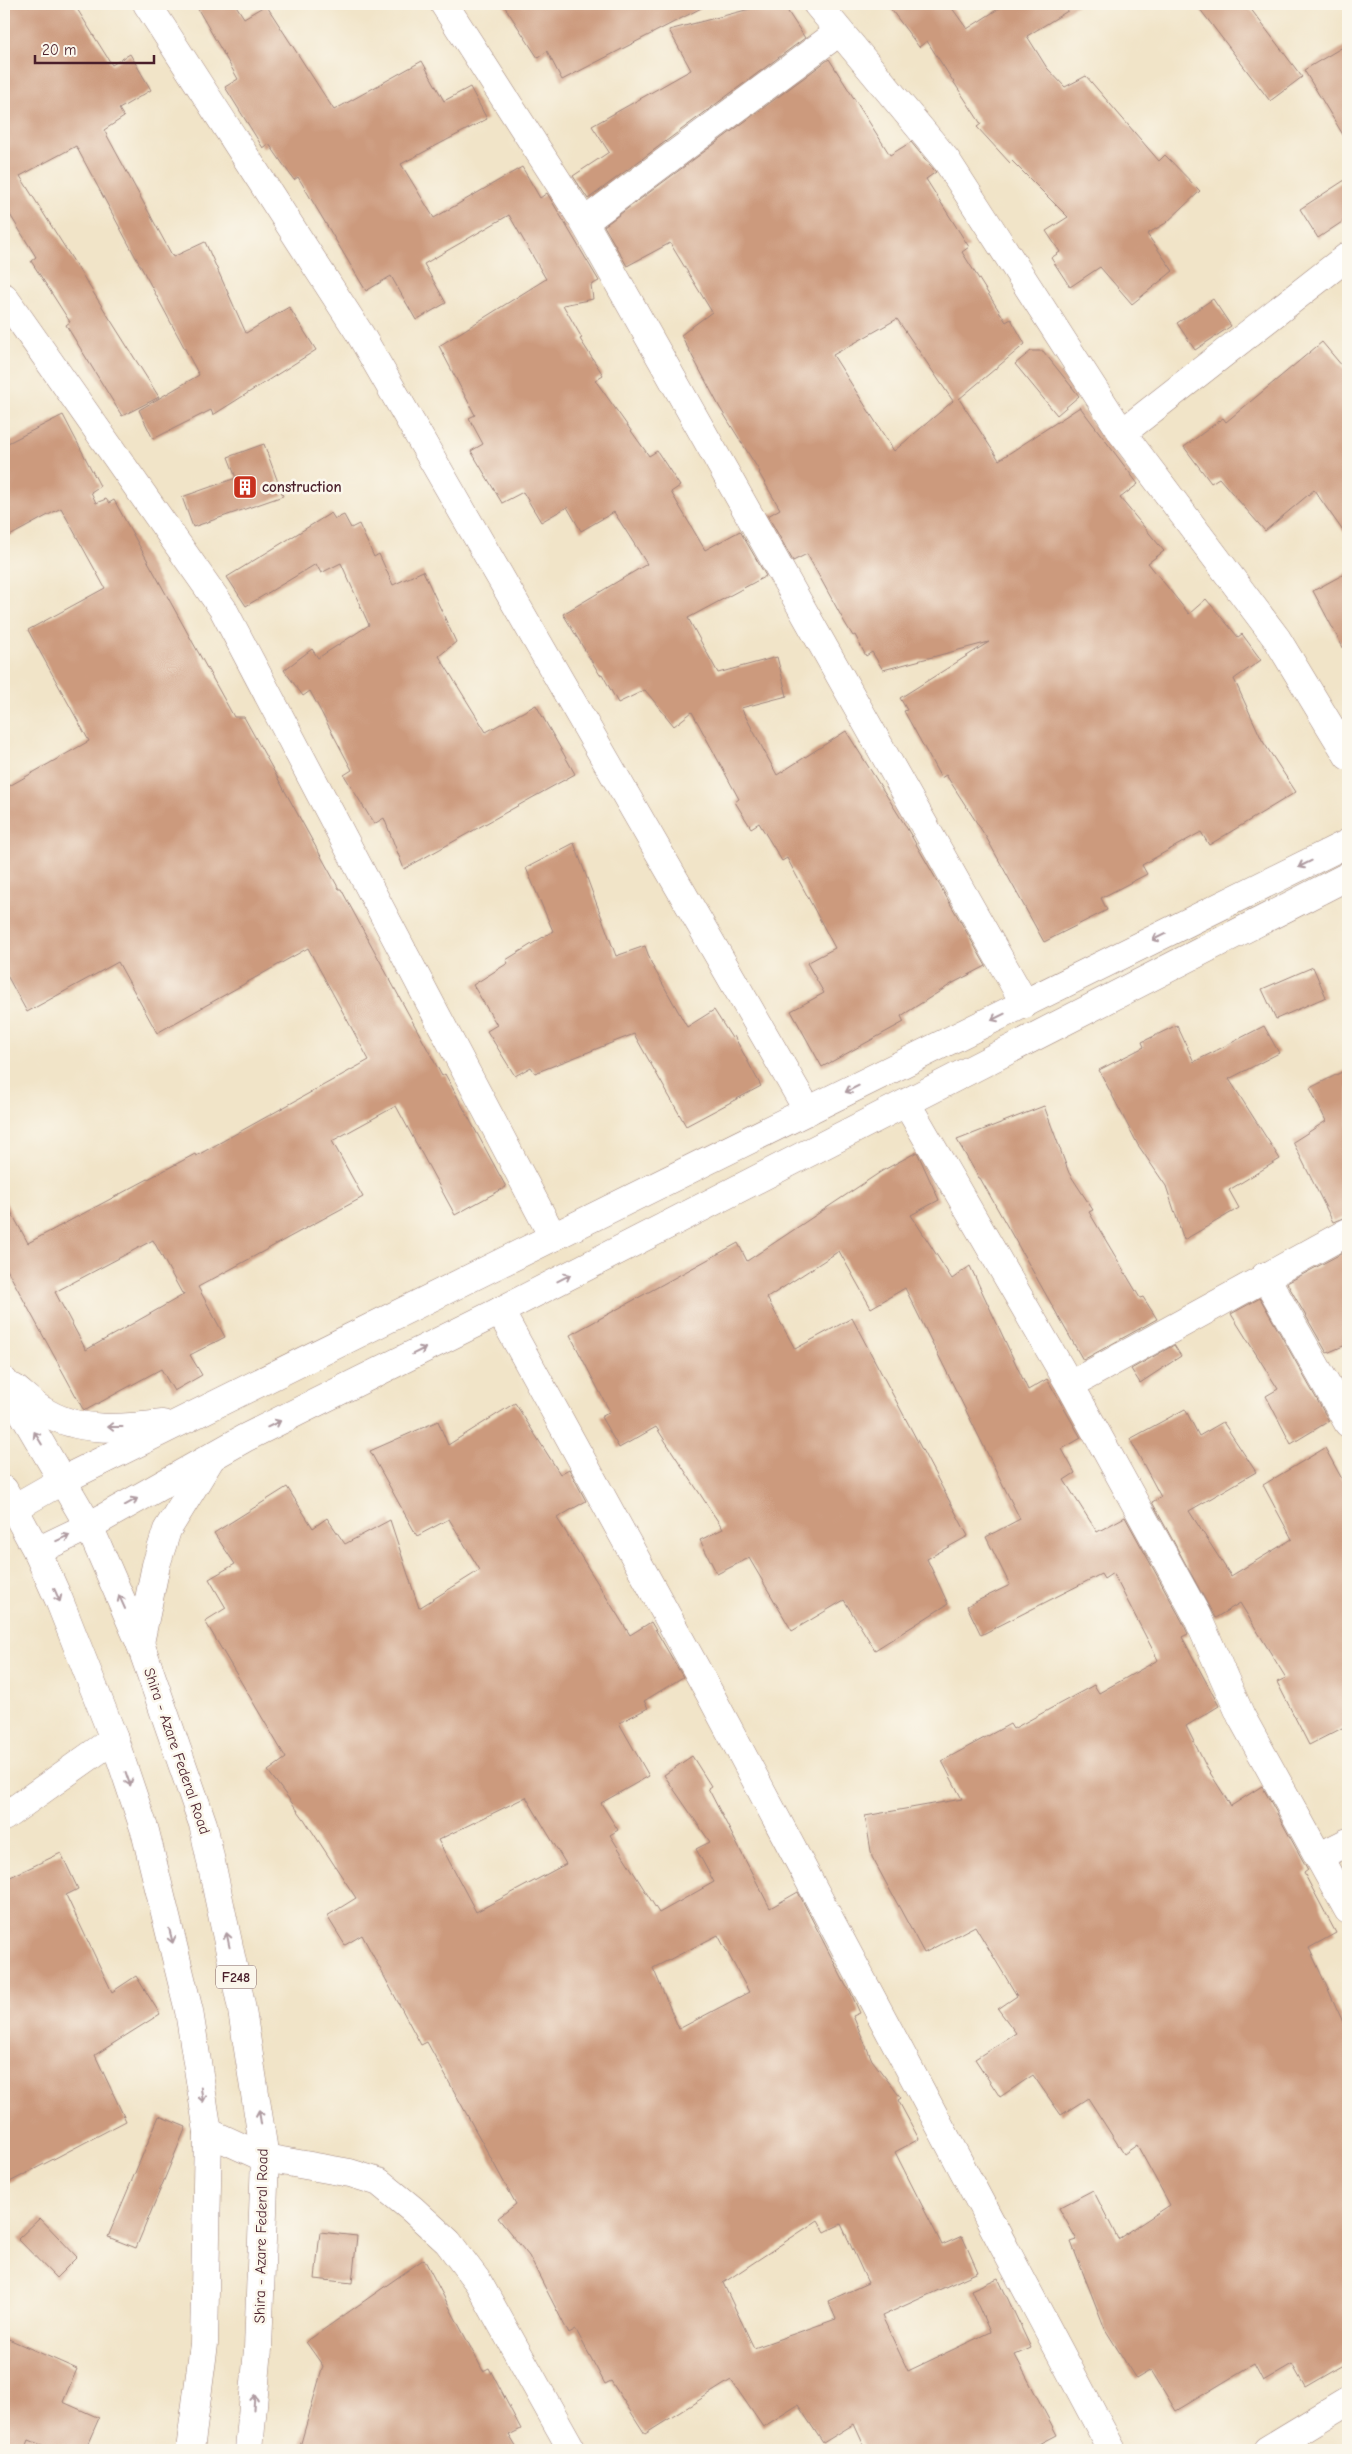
<svg xmlns="http://www.w3.org/2000/svg" width="1352" height="2454" font-family="'Comic Neue',sans-serif">
  <style>
    .building { fill: #cc9a7d; fill-rule: evenodd }
    .lines { fill: none; stroke-linecap: round; stroke-linejoin: round }
    .street-casing { stroke: #9e827a; stroke-width: 29 }
    .primary-casing { stroke: #9e827a; stroke-width: 29 }
    .street { stroke: #fff; stroke-width: 28 }
    .primary { stroke: #fff; stroke-width: 28 }
    .oneway { stroke: #ae9aa0 }
    .labels { text-anchor: middle; stroke-width: 5; stroke-linejoin: round; paint-order: stroke }
    .shield { fill: #fbf7ec; stroke: #7f6065; stroke-width: 1 }
    .shield-label { font-size: 14px; font-weight: bold; fill: #4a1f2b }
    .poi-label { font-size: 15px; font-weight: bold; fill: #4a1f2b; stroke: #fbf7ec; text-anchor: start }
    .street-label { font-size: 15px; fill: #4a1f2b; stroke: #fbf7ec }
  </style>
  <rect width="100%" height="100%" fill="#fbf7ec"/>
  <filter id="ink" filterUnits="userSpaceOnUse"><feTurbulence type="fractalNoise" baseFrequency=".02" numOctaves="2"/><feDisplacementMap in="SourceGraphic" scale="10" xChannelSelector="R" yChannelSelector="G"/><feConvolveMatrix kernelMatrix="1 2 1 2 8 2 1 2 1" color-interpolation-filters="sRGB"/></filter>
  <filter id="wash" filterUnits="userSpaceOnUse"><feTurbulence type="fractalNoise" baseFrequency=".0096" numOctaves="4" result="noise"/><feDisplacementMap in="SourceGraphic" scale="20" xChannelSelector="R" yChannelSelector="G"/><feGaussianBlur stdDeviation="1.12" result="paint"/><feColorMatrix in="noise" values="0 0 0 0 0 0 0 0 0 0 0 0 0 0 0 0 0 1.4 0 .05"/><feComposite in="paint" operator="in"/></filter>
  <g filter="url(#wash)">
    <rect width="100%" height="100%" fill="#f1e4c8"/>
    <g id="blocks">
      <g class="building">
        <path d="M 4,4 L 74,4 L 112,65 L 130,54 L 151,90 L 119,109 L 124,117 L 104,130 L 173,257 L 205,242 L 246,333 L 289,307 L 316,350 L 213,415 L 211,410 L 153,439 L 139,410 L 199,375 L 76,146 L 20,176 L 159,397 L 122,416 L 66,325 L 70,322 L 31,261 L 36,257 L 4,205 Z"/>
        <path d="M 195,4 L 235,4 L 244,18 L 266,5 L 334,110 L 422,61 L 444,101 L 470,87 L 487,119 L 401,164 L 434,218 L 522,167 L 540,198 L 547,193 L 599,281 L 591,285 L 593,299 L 563,305 L 582,338 L 580,339 L 603,375 L 595,380 L 649,456 L 657,451 L 680,486 L 671,492 L 705,550 L 740,531 L 766,576 L 688,618 L 718,673 L 777,657 L 787,696 L 741,708 L 777,775 L 846,731 L 905,825 L 986,966 L 953,983 L 901,1016 L 904,1022 L 822,1067 L 791,1011 L 824,993 L 807,963 L 835,948 L 787,858 L 782,861 L 759,823 L 751,828 L 735,802 L 739,799 L 692,712 L 674,726 L 645,690 L 618,703 L 602,674 L 600,675 L 563,614 L 647,564 L 614,512 L 581,531 L 567,507 L 541,522 L 523,492 L 502,503 L 471,451 L 483,444 L 469,418 L 475,415 L 439,346 L 546,279 L 509,215 L 424,264 L 446,303 L 416,320 L 391,276 L 366,291 L 298,177 L 294,180 L 269,144 L 263,148 L 225,87 L 238,79 Z"/>
        <path d="M 503,4 L 709,4 L 562,80 L 547,51 L 538,58 Z"/>
        <path d="M 769,4 L 783,4 L 805,38 L 588,199 L 573,176 L 609,152 L 592,126 L 691,70 L 669,30 Z"/>
        <path d="M 887,4 L 949,4 L 967,29 L 1006,4 L 1079,4 L 1027,36 L 1047,68 L 1065,87 L 1086,76 L 1159,161 L 1165,155 L 1200,191 L 1166,223 L 1147,234 L 1173,271 L 1132,304 L 1100,267 L 1070,287 L 1051,258 L 1060,252 L 1046,231 L 1068,217 L 1012,161 L 1010,163 L 977,127 L 981,124 L 927,41 L 919,47 Z"/>
        <path d="M 1196,4 L 1247,4 L 1302,77 L 1270,101 Z"/>
        <path d="M 1348,44 L 1348,143 L 1304,70 Z"/>
        <path d="M 829,59 L 890,155 L 911,142 L 934,170 L 936,172 L 926,179 L 969,247 L 962,252 L 1006,322 L 1011,319 L 1025,344 L 959,399 L 999,460 L 1080,407 L 1138,484 L 1120,498 L 1164,551 L 1148,563 L 1189,614 L 1206,599 L 1238,637 L 1242,634 L 1261,660 L 1234,679 L 1262,740 L 1296,792 L 1209,845 L 1201,832 L 1142,865 L 1147,874 L 1101,898 L 1107,910 L 1044,942 L 986,837 L 946,775 L 941,778 L 904,711 L 907,710 L 900,698 L 989,642 L 883,670 L 872,652 L 866,656 L 855,635 L 853,636 L 845,623 L 807,554 L 793,561 L 768,516 L 780,509 L 759,473 L 760,472 L 720,408 L 681,335 L 712,312 L 670,243 L 627,266 L 604,226 ZM 897,319 L 953,401 L 894,451 L 833,355 Z"/>
        <path d="M 1348,178 L 1348,218 L 1318,238 L 1300,209 Z"/>
        <path d="M 1213,299 L 1231,326 L 1195,350 L 1177,323 Z"/>
        <path d="M 1322,342 L 1348,373 L 1348,538 L 1314,490 L 1265,531 L 1219,478 L 1211,483 L 1184,447 L 1223,418 L 1226,422 Z"/>
        <path d="M 1031,351 L 1043,351 L 1079,396 L 1057,415 L 1015,364 Z"/>
        <path d="M 63,415 L 100,486 L 91,492 L 96,503 L 106,499 L 109,503 L 114,500 L 234,717 L 244,717 L 339,889 L 341,889 L 442,1076 L 445,1074 L 506,1187 L 455,1215 L 396,1106 L 332,1141 L 363,1197 L 198,1287 L 225,1337 L 190,1355 L 202,1375 L 174,1391 L 161,1369 L 86,1410 L 83,1409 L 4,1264 L 4,1199 L 28,1243 L 195,1154 L 196,1156 L 369,1060 L 308,948 L 157,1033 L 118,962 L 27,1012 L 4,970 L 4,789 L 89,741 L 28,630 L 105,588 L 61,508 L 4,539 L 4,445 ZM 153,1240 L 183,1295 L 185,1294 L 86,1350 L 55,1292 Z"/>
        <path d="M 264,444 L 283,496 L 193,527 L 182,497 L 236,478 L 228,457 Z"/>
        <path d="M 331,513 L 335,519 L 344,515 L 351,528 L 359,524 L 374,557 L 379,554 L 393,585 L 423,571 L 456,642 L 439,656 L 486,732 L 536,705 L 575,774 L 404,869 L 384,818 L 374,824 L 344,775 L 352,770 L 310,691 L 303,696 L 284,670 L 312,649 L 318,658 L 369,625 L 341,563 L 321,573 L 316,564 L 246,606 L 227,577 Z"/>
        <path d="M 1348,572 L 1348,657 L 1313,591 Z"/>
        <path d="M 574,843 L 616,956 L 645,946 L 652,965 L 687,1027 L 714,1010 L 732,1038 L 734,1036 L 761,1086 L 686,1126 L 634,1034 L 535,1073 L 531,1067 L 515,1076 L 487,1031 L 497,1025 L 473,985 L 508,963 L 506,960 L 553,931 L 526,868 Z"/>
        <path d="M 1313,967 L 1326,997 L 1276,1019 L 1262,989 Z"/>
        <path d="M 1177,1025 L 1194,1062 L 1264,1026 L 1279,1053 L 1229,1079 L 1280,1159 L 1229,1190 L 1239,1208 L 1184,1240 L 1166,1186 L 1138,1145 L 1099,1070 L 1144,1047 L 1142,1042 Z"/>
        <path d="M 1348,1069 L 1348,1216 L 1333,1222 L 1293,1142 L 1326,1121 L 1310,1088 Z"/>
        <path d="M 1044,1106 L 1069,1173 L 1093,1210 L 1089,1212 L 1140,1298 L 1143,1297 L 1157,1319 L 1083,1360 L 980,1178 L 979,1178 L 957,1140 Z"/>
        <path d="M 917,1152 L 939,1200 L 911,1215 L 952,1279 L 970,1266 L 1028,1390 L 1047,1379 L 1081,1438 L 1062,1449 L 1075,1473 L 1064,1480 L 1097,1532 L 1125,1517 L 1182,1621 L 1188,1634 L 1182,1637 L 1219,1706 L 1186,1726 L 1207,1768 L 1231,1806 L 1262,1786 L 1308,1870 L 1304,1873 L 1336,1933 L 1309,1948 L 1348,2033 L 1348,2362 L 1305,2387 L 1292,2364 L 1263,2381 L 1254,2364 L 1176,2411 L 1151,2370 L 1136,2379 L 1105,2329 L 1071,2242 L 1077,2240 L 1059,2208 L 1093,2190 L 1118,2239 L 1170,2205 L 1137,2145 L 1124,2154 L 1088,2098 L 1061,2115 L 1033,2075 L 1000,2097 L 975,2059 L 1016,2033 L 998,2009 L 1017,1996 L 975,1926 L 924,1953 L 872,1857 L 865,1816 L 962,1799 L 942,1761 L 1010,1724 L 1013,1729 L 1094,1685 L 1099,1693 L 1158,1660 L 1113,1573 L 1104,1579 L 1101,1574 L 981,1635 L 967,1606 L 1010,1585 L 986,1537 L 1020,1519 L 905,1288 L 871,1308 L 839,1251 L 767,1298 L 795,1349 L 852,1318 L 968,1536 L 927,1559 L 948,1604 L 875,1650 L 844,1600 L 792,1631 L 749,1558 L 717,1574 L 700,1540 L 723,1529 L 656,1427 L 619,1448 L 601,1417 L 610,1412 L 570,1335 L 738,1243 L 747,1261 L 882,1171 Z"/>
        <path d="M 1348,1250 L 1348,1344 L 1327,1353 L 1287,1283 Z"/>
        <path d="M 1260,1298 L 1329,1421 L 1291,1444 L 1266,1396 L 1278,1389 L 1231,1314 Z"/>
        <path d="M 1174,1345 L 1181,1356 L 1140,1383 L 1131,1369 Z"/>
        <path d="M 515,1403 L 560,1474 L 569,1469 L 586,1501 L 557,1518 L 630,1635 L 651,1622 L 683,1677 L 644,1701 L 648,1708 L 619,1723 L 649,1776 L 601,1803 L 618,1830 L 610,1835 L 659,1913 L 714,1882 L 696,1849 L 710,1842 L 664,1775 L 692,1756 L 711,1786 L 708,1788 L 770,1908 L 798,1892 L 846,1986 L 850,1991 L 860,2013 L 853,2016 L 872,2060 L 901,2098 L 898,2100 L 919,2139 L 895,2152 L 942,2245 L 962,2236 L 978,2272 L 882,2316 L 908,2371 L 990,2332 L 971,2290 L 998,2278 L 1031,2348 L 1015,2355 L 1057,2435 L 1028,2450 L 866,2450 L 854,2424 L 823,2443 L 798,2405 L 763,2427 L 731,2380 L 645,2434 L 611,2381 L 605,2384 L 576,2330 L 569,2334 L 529,2256 L 498,2218 L 516,2204 L 427,2042 L 421,2045 L 362,1935 L 345,1945 L 327,1916 L 356,1898 L 304,1819 L 268,1771 L 286,1758 L 205,1621 L 226,1608 L 209,1579 L 235,1564 L 214,1533 L 287,1487 L 313,1528 L 327,1518 L 345,1544 L 390,1520 L 419,1608 L 480,1570 L 449,1519 L 417,1536 L 370,1451 L 438,1421 L 448,1445 ZM 526,1797 L 566,1864 L 476,1912 L 438,1840 ZM 718,1935 L 749,1992 L 679,2029 L 653,1968 ZM 818,2220 L 825,2232 L 841,2224 L 868,2283 L 828,2301 L 836,2319 L 754,2348 L 723,2283 Z"/>
        <path d="M 1185,1409 L 1199,1436 L 1223,1422 L 1256,1472 L 1189,1511 L 1231,1576 L 1292,1539 L 1263,1485 L 1325,1448 L 1348,1490 L 1348,1725 L 1309,1745 L 1277,1682 L 1286,1678 L 1240,1603 L 1215,1618 L 1152,1502 L 1161,1497 L 1130,1439 Z"/>
        <path d="M 61,1853 L 78,1889 L 66,1895 L 112,1992 L 136,1976 L 160,2014 L 95,2055 L 126,2121 L 4,2185 L 4,1880 Z"/>
        <path d="M 159,2116 L 186,2127 L 136,2248 L 108,2237 Z"/>
        <path d="M 40,2218 L 77,2257 L 56,2278 L 18,2239 Z"/>
        <path d="M 320,2232 L 357,2236 L 352,2283 L 315,2279 Z"/>
        <path d="M 424,2259 L 483,2371 L 489,2368 L 521,2429 L 509,2435 L 518,2450 L 299,2450 L 323,2366 L 306,2342 Z"/>
        <path d="M 4,2337 L 77,2369 L 63,2402 L 99,2418 L 85,2450 L 54,2450 L 29,2440 L 25,2450 L 4,2450 Z"/>
      </g>
    </g>
  </g>
  <g filter="url(#ink)">
    <use href="#blocks" fill-opacity="0" stroke="#9e827a" stroke-width="1"/>
    <g class="lines">
      <defs>
        <g id="street">
          <path d="M 147,4 L 360,334 L 808,1111"/>
          <path d="M 444,4 L 584,222 L 1025,1004"/>
          <path d="M 817,4 L 947,161 L 1122,433 L 1277,639 L 1348,756"/>
          <path d="M 584,222 L 839,32"/>
          <path d="M 4,297 L 223,609 L 553,1237"/>
          <path d="M 1122,433 L 1348,256"/>
          <path d="M 907,1104 L 1070,1385 L 1196,1614 L 1241,1716 L 1348,1910"/>
          <path d="M 1265,1276 L 1348,1423"/>
          <path d="M 500,1311 L 710,1694 L 1112,2450"/>
          <path d="M 1070,1385 L 1348,1232"/>
          <path d="M 4,1817 L 114,1739"/>
          <path d="M 1320,1856 L 1348,1842"/>
          <path d="M 208,2132 L 265,2158 L 350,2173 L 379,2182 L 412,2209 L 448,2242 L 478,2282 L 572,2450"/>
          <path d="M 1267,2450 L 1348,2401"/>
        </g>
        <g id="primary">
          <path d="M 4,1381 L 89,1526 L 140,1643 L 203,1824 L 241,2004 L 265,2158 L 258,2349 L 249,2450"/>
          <path d="M 14,1388 C 23,1395 32,1404 42,1410 C 77,1433 122,1429 163,1424"/>
          <path d="M 4,1490 L 37,1551 L 59,1600 L 114,1739 L 145,1831 L 189,2011 L 208,2132 L 204,2344 L 190,2450"/>
          <path d="M 14,1508 L 63,1480 L 1348,843"/>
          <path d="M 37,1551 L 89,1526 L 245,1438 L 500,1311 L 1348,876"/>
          <path d="M 140,1643 L 156,1565 L 167,1530 L 210,1460"/>
        </g>
      </defs>
      <use href="#street" class="street-casing"/>
      <use href="#primary" class="primary-casing"/>
      <use href="#street" class="street"/>
      <use href="#primary" class="primary"/>
    </g>
    <defs><path id="oneway-shaft" d="M-6 0H5M1.5-3L5.5 0L1.5 3" fill="none" stroke-width="1.6" stroke-linecap="round" stroke-linejoin="round" transform="scale(1.25)"/></defs>
    <g class="oneway">
      <use href="#oneway-shaft" transform="translate(1305 864) rotate(154)"/>
      <use href="#oneway-shaft" transform="translate(1159 937) rotate(154)"/>
      <use href="#oneway-shaft" transform="translate(998 1017) rotate(154)"/>
      <use href="#oneway-shaft" transform="translate(852 1089) rotate(154)"/>
      <use href="#oneway-shaft" transform="translate(564 1278) rotate(-27)"/>
      <use href="#oneway-shaft" transform="translate(419 1351) rotate(-26)"/>
      <use href="#oneway-shaft" transform="translate(274 1424) rotate(-26)"/>
      <use href="#oneway-shaft" transform="translate(115 1427) rotate(-180)"/>
      <use href="#oneway-shaft" transform="translate(38 1438) rotate(-121)"/>
      <use href="#oneway-shaft" transform="translate(131 1502) rotate(-29)"/>
      <use href="#oneway-shaft" transform="translate(63 1538) rotate(-25)"/>
      <use href="#oneway-shaft" transform="translate(57 1595) rotate(66)"/>
      <use href="#oneway-shaft" transform="translate(122 1602) rotate(-114)"/>
      <use href="#oneway-shaft" transform="translate(128 1779) rotate(71)"/>
      <use href="#oneway-shaft" transform="translate(171 1936) rotate(76)"/>
      <use href="#oneway-shaft" transform="translate(228 1940) rotate(-102)"/>
      <use href="#oneway-shaft" transform="translate(202 2095) rotate(81)"/>
      <use href="#oneway-shaft" transform="translate(260 2117) rotate(-99)"/>
      <use href="#oneway-shaft" transform="translate(254 2402) rotate(-86)"/>
    </g>
  </g>
  <defs>
    <symbol id="building-square" viewBox="-11 -11 22 22"><rect x="-9" y="-9" width="18" height="18" rx="4" fill="#c8321e" stroke="#fbf7ec"/><path d="M-4-6H4V6H1V3H-1V6H-4ZM-2.5-4.3h1.7v1.8h-1.7ZM.8-4.3h1.7v1.8H.8ZM-2.5-1h1.7V.8h-1.7ZM.8-1h1.7V.8H.8Z" fill="#fff"/></symbol>
  </defs>
  <g fill-rule="evenodd">
    <use href="#building-square" x="231" y="473" width="28" height="28"/>
  </g>
  <g class="labels">
    <rect class="shield" x="216" y="1965.5" width="40" height="23" rx="4"/>
    <g class="shield-label">
      <text x="236" y="1982">F248</text>
    </g>
    <g class="poi-label">
      <text x="262" y="492">construction</text>
    </g>
    <g class="street-label">
      <text transform="translate(177 1751) rotate(71)" y="5">Shira - Azare Federal Road</text>
      <text transform="translate(261 2236) rotate(-89)" y="5">Shira - Azare Federal Road</text>
    </g>
  </g>
  <rect width="1352" height="2454" fill="none" stroke="#fbf7ec" stroke-width="20"/>
  <path d="M35 55v8h119v-8" fill="none" stroke="#4a1f2b" stroke-width="2.5"/>
  <text x="42" y="55" font-size="15" fill="#4a1f2b" stroke="#fbf7ec" stroke-width="4" paint-order="stroke">20 m</text>
</svg>
